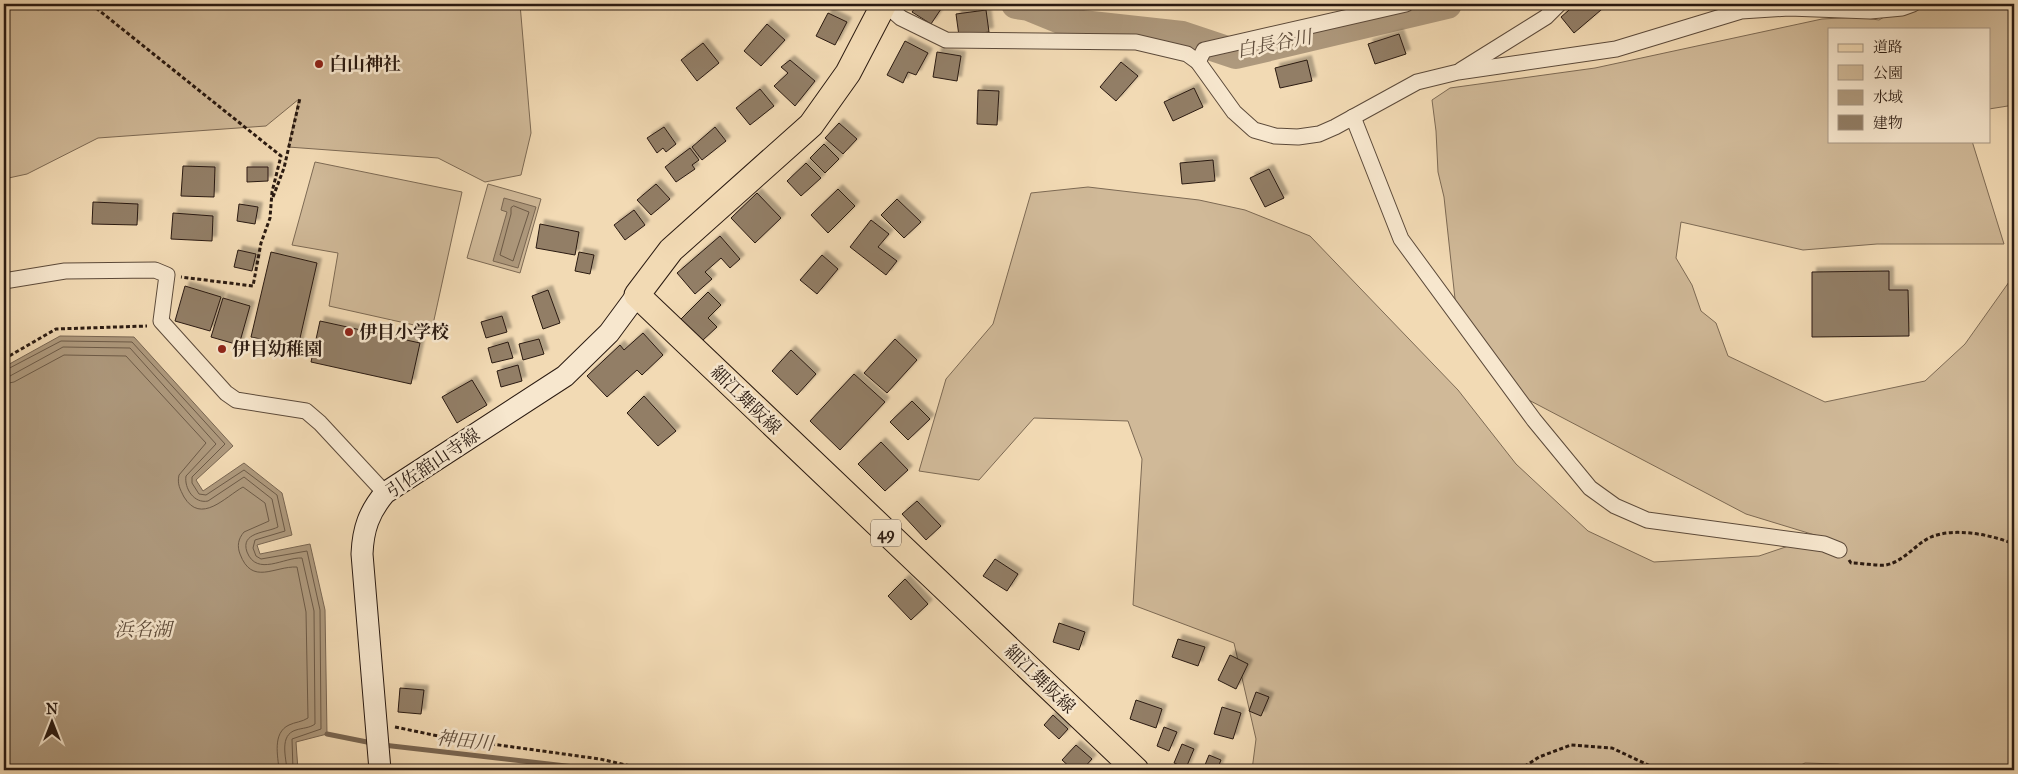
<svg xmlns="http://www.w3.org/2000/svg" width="2018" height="774" font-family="'IM FELL Great Primer','Noto Serif JP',serif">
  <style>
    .green { fill: #d0b998; stroke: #7d6a54 }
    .water { fill: #ae997d; stroke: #796652 }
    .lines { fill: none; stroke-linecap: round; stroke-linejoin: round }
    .shore { stroke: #6c5a47; stroke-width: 1 }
    .stream { stroke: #796652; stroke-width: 5 }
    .river { stroke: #ae997d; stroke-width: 30 }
    .building { fill: #927e66; stroke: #2a1a11; filter: url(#shadow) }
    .minor-casing { stroke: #5c4a3a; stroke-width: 17 }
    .secondary-casing { stroke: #2a1a11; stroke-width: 23 }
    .primary-casing { stroke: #2a1a11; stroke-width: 27 }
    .path { stroke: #2a1a11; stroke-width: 3; stroke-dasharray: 4 2.5; stroke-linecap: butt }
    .minor { stroke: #f7e7ce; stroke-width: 15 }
    .secondary { stroke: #f7e7ce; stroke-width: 21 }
    .primary { stroke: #f2dab4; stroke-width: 25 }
    .poi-dot { fill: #8f2418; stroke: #f7e7ce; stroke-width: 2 }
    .labels { text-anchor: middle; stroke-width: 5; stroke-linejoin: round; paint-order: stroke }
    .shield { fill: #f7e7ce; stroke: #68584a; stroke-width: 1 }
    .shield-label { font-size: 16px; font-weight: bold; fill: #2a1a11 }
    .poi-label { font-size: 18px; font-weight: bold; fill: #2a1a11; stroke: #f7e7ce; text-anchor: start }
    .street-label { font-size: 18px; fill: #2a1a11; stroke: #f7e7ce }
    .water-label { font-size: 19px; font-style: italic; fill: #5f4d3c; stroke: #f7e7ce }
  </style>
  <defs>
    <filter id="shadow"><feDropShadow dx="4.5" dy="-4.5" stdDeviation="1" flood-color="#0004"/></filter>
  </defs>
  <rect width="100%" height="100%" fill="#f2dab4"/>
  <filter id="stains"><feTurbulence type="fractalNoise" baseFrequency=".004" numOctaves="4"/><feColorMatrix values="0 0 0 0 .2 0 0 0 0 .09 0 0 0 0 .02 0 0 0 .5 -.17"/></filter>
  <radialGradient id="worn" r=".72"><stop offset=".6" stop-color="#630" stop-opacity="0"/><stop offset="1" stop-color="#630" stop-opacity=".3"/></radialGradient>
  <g class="green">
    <path d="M 4,4 L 520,4 L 531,133 L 521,175 L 485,182 L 438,158 L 288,147 L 299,99 L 266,126 L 98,138 L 27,174 L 4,179 Z"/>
    <path d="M 1906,4 L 2014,4 L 2014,105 L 1989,109 L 1989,29 L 1829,29 L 1829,141 L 1972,141 L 2004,244 L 1877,244 L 1803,250 L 1681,222 L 1676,258 L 1692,285 L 1701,311 L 1716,323 L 1728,356 L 1825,402 L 1925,381 L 1965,344 L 2014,275 L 2014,770 L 1865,770 L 1838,764 L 1805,763 L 1791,770 L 1252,770 L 1256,739 L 1234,643 L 1133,605 L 1142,459 L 1128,421 L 1034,418 L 979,480 L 919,471 L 946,379 L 993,324 L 1031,193 L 1088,187 L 1199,200 L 1245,210 L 1310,236 L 1458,390 L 1516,464 L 1588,531 L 1654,562 L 1759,556 L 1818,536 L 1746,514 L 1523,397 L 1456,308 L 1444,197 L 1438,172 L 1436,131 L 1432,100 L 1450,88 L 1595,68 L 1822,19 L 1858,17 L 1879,20 Z"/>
    <path d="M 315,162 L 462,192 L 432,329 L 329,306 L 338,253 L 292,245 Z"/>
    <path d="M 488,184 L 541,199 L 520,273 L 467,258 Z"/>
  </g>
  <g class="water">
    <path d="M 504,198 L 536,207 L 518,268 L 493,261 L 507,212 L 501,210 Z"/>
    <path d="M 60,336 L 134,337 L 233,446 L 196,480 L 203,491 L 244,463 L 282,493 L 292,535 L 257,545 L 260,554 L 310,544 L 325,610 L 327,734 L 296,742 L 298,770 L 4,770 L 4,367 Z"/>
  </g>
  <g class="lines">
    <g class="shore">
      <path d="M 514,206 L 529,212 L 513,261 L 500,255 L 511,214 L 511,208 Z"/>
      <path d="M 4,371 L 61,341 L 132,342 L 225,444 L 192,477 L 192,483 L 199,494 L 206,495 L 244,470 L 277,495 L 285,531 L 255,540 L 253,548 L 256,556 L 261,559 L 307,551 L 320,610 L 321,729 L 292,739 L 293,770"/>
      <path d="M 4,377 L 10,376 L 63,347 L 130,348 L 216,444 L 186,476 C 184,488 194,504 208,501 L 244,477 L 272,499 L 278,527 C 266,533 240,532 247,552 C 257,577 284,557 302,558 L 314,611 L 315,724 C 310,728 302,728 296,730 C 279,735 286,757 287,770"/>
      <path d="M 4,384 L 14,382 L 64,355 L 126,356 L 206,443 L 179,475 C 177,484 180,489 184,497 C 201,525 225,497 243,487 L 265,503 L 269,521 L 244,532 C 238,539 237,546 240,554 C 252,586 274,566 297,567 L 306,612 L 308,718 C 302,722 295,722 289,725 C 272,733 278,756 279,770"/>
    </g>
    <g class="stream">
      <path d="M 327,734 L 372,743"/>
      <path d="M 383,745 L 601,770"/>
    </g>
    <path class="river" d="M 1016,4 L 1029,6 L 1073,24 L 1182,36 L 1236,54 L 1447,4"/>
  </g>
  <g class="building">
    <path d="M 918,4 L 939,4 L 943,6 L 931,24 L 912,12 Z"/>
    <path d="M 1576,4 L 1608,4 L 1574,33 L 1561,17 Z"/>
    <path d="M 986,10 L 989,32 L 959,36 L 956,14 Z"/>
    <path d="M 828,13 L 847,22 L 835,45 L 816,36 Z"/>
    <path d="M 767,24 L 785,40 L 761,66 L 744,51 Z"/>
    <path d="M 1399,34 L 1406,54 L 1375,64 L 1368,44 Z"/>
    <path d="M 905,41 L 928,53 L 916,75 L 908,72 L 903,83 L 887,75 Z"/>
    <path d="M 703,43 L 719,63 L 697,81 L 681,60 Z"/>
    <path d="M 937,52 L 961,56 L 957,81 L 933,77 Z"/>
    <path d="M 790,60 L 815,81 L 795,106 L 774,86 L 788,73 L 781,67 Z"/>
    <path d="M 1307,60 L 1312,81 L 1280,88 L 1275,68 Z"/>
    <path d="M 1121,62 L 1138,76 L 1116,101 L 1100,87 Z"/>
    <path d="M 1194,88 L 1203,107 L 1173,121 L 1164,102 Z"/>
    <path d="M 760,89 L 774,106 L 750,125 L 736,108 Z"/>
    <path d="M 978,90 L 999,91 L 997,125 L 977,124 Z"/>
    <path d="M 839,123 L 857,139 L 843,154 L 825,138 Z"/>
    <path d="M 664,127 L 676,144 L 666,152 L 663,148 L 657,153 L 647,138 Z"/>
    <path d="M 715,127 L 726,141 L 702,160 L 692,147 Z"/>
    <path d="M 824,144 L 839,159 L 825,173 L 810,158 Z"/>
    <path d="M 690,148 L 699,160 L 692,165 L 695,169 L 676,182 L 665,167 Z"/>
    <path d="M 1213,160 L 1215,181 L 1182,184 L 1180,163 Z"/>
    <path d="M 806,163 L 821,178 L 801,196 L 787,181 Z"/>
    <path d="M 183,166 L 215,167 L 214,197 L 181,196 Z"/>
    <path d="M 247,167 L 268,167 L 268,181 L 247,182 Z"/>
    <path d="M 1269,169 L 1284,198 L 1265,207 L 1250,178 Z"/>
    <path d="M 656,184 L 670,199 L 651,215 L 637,200 Z"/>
    <path d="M 838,189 L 855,206 L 828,233 L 811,215 Z"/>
    <path d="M 757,193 L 781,218 L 755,243 L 731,218 Z"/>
    <path d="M 897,199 L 921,222 L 904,238 L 881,215 Z"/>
    <path d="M 93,202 L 138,204 L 137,225 L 92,224 Z"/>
    <path d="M 239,204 L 258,207 L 255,224 L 237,221 Z"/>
    <path d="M 634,210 L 645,225 L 625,240 L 614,225 Z"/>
    <path d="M 173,213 L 213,216 L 212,241 L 171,239 Z"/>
    <path d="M 871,220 L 889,234 L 878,247 L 897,261 L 886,275 L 850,247 Z"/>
    <path d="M 540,224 L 579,232 L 575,255 L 536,248 Z"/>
    <path d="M 720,236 L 740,259 L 730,268 L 721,258 L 705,272 L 712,279 L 695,294 L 677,273 Z"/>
    <path d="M 238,250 L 256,254 L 252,271 L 234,267 Z"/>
    <path d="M 271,252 L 317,263 L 298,347 L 251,337 Z"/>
    <path d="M 579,252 L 594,255 L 590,274 L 575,271 Z"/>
    <path d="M 822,255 L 838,269 L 817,294 L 800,280 Z"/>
    <path d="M 1889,271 L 1889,290 L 1908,290 L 1909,336 L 1812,337 L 1812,272 Z"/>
    <path d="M 185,286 L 221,297 L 210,331 L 175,321 Z"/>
    <path d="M 548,290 L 560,323 L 543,329 L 532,296 Z"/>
    <path d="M 708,292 L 721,305 L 708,318 L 717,327 L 702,341 L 681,319 Z"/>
    <path d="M 223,298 L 250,306 L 239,345 L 211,337 Z"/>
    <path d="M 502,316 L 507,332 L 486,338 L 481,322 Z"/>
    <path d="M 320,321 L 420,343 L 411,384 L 311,362 Z"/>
    <path d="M 643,333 L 663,355 L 642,375 L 637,370 L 607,397 L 587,376 L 620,345 L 624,350 Z"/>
    <path d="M 539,339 L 544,354 L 523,360 L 519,344 Z"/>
    <path d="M 895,339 L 917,360 L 887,393 L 864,373 Z"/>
    <path d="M 508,342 L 513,358 L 492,363 L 488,348 Z"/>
    <path d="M 791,350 L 816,374 L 797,395 L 772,371 Z"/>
    <path d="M 518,365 L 522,381 L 501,387 L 497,371 Z"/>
    <path d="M 854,374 L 885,402 L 840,450 L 810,421 Z"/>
    <path d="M 472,380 L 487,405 L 457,423 L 442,397 Z"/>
    <path d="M 644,396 L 676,431 L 658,446 L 627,413 Z"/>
    <path d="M 912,401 L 930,419 L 908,440 L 890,422 Z"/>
    <path d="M 881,442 L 908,470 L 885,491 L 858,464 Z"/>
    <path d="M 917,501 L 941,526 L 926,540 L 902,514 Z"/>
    <path d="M 995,559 L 1018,574 L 1007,591 L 983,576 Z"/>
    <path d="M 905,579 L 928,604 L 911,620 L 888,596 Z"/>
    <path d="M 1059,623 L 1085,632 L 1079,650 L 1053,642 Z"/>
    <path d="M 1178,639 L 1205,647 L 1198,666 L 1172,657 Z"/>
    <path d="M 1230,655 L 1248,664 L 1236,689 L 1218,680 Z"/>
    <path d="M 400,688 L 424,690 L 421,714 L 398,712 Z"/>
    <path d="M 1256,692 L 1269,697 L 1261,716 L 1249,711 Z"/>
    <path d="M 1136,700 L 1162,709 L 1156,728 L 1130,719 Z"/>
    <path d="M 1222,707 L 1241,713 L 1233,739 L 1214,734 Z"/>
    <path d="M 1053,715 L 1068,729 L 1059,739 L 1044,725 Z"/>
    <path d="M 1164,727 L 1177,732 L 1169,751 L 1157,746 Z"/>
    <path d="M 1182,744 L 1194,749 L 1186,768 L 1174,763 Z"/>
    <path d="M 1076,745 L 1092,759 L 1082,770 L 1073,770 L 1062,760 Z"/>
    <path d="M 1209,755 L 1221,760 L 1217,770 L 1203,770 Z"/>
  </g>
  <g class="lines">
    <defs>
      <g id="minor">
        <path d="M 885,4 L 901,18 L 946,40 L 1136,42 L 1187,54 L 1198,62 L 1234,112 L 1254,130 L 1275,136 L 1298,137 L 1319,134 L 1335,127 L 1417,82 L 1458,72 L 1616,49 L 1741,11 L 1789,8 L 1870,11 L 1902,8 L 1913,4"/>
        <path d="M 1198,62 L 1204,50 L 1406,4"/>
        <path d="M 1461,70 L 1546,17 L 1559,4"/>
        <path d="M 1353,117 L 1401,239 L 1534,420 L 1590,488 L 1615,506 L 1647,520 L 1824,544 L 1839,550"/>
        <path d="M 4,281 L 65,271 L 155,270 L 167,275 L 161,321 L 226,393 L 236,400 L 306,411 L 320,423 L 385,493"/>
      </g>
      <path id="secondary" d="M 380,770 L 362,554 C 363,529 369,512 385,493 L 565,376 L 609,333 L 637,295"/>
      <path id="primary" d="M 884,4 L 848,73 L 811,125 L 671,250 L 637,295 L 1136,770"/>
    </defs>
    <use href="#minor" class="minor-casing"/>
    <use href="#secondary" class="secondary-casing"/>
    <use href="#primary" class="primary-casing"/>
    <g class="path">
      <path d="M 91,4 L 281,156 L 272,192 L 270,218 L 261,243 L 253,286 L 181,277"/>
      <path d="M 273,197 L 284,168 L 300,98"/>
      <path d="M 4,359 L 56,329 L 147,326"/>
      <path d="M 1849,560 L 1851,563 C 1862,563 1875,566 1886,565 C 1905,561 1915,544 1931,537 C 1955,527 1992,535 2014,544"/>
      <path d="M 395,727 L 448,738 L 600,759 L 648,770"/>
      <path d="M 1519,770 L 1539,757 L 1571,745 L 1612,748 L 1659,770"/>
    </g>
    <use href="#minor" class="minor"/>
    <use href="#secondary" class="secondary"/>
    <use href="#primary" class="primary"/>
  </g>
  <g class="poi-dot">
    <circle cx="319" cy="64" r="5"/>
    <circle cx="349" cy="332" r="5"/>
    <circle cx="222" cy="349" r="5"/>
  </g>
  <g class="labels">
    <rect class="shield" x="871" y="519.5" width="30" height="27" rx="4"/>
    <g class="shield-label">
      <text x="886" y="539">49</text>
    </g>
    <g class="poi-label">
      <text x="329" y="70">白山神社</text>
      <text x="359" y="338">伊目小学校</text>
      <text x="232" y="355">伊目幼稚園</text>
    </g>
    <g class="street-label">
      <text transform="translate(746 400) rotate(44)" y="6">細江舞阪線</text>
      <text transform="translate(433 463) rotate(-34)" y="6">引佐舘山寺線</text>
      <text transform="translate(1040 679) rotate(44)" y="6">細江舞阪線</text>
    </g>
    <g class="water-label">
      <text transform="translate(1274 43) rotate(-11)" y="7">白長谷川</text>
      <text x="143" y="636">浜名湖</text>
      <text transform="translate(465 740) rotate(6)" y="7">神田川</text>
    </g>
  </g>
  <rect width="2018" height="774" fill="none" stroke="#f2dab4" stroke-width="20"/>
  <rect x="5" y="5" width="2008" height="764" fill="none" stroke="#2a1a11" stroke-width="2.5"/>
  <rect x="10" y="10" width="1998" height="754" fill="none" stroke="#2a1a11"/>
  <rect x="1828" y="28" width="162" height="115" fill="#f7e7ce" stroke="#a59582"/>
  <rect x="1838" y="44" width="25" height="8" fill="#f2dab4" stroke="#a59582"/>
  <text x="1873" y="52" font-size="15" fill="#2a1a11">道路</text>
  <rect x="1838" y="65" width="25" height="15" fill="#d0b998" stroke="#a59582"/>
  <text x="1873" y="78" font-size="15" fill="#2a1a11">公園</text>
  <rect x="1838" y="90" width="25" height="15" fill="#ae997d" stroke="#a59582"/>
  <text x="1873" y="102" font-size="15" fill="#2a1a11">水域</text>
  <rect x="1838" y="115" width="25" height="15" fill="#927e66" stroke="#a59582"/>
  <text x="1873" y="128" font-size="15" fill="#2a1a11">建物</text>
  <g transform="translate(52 722)" stroke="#f7e7ce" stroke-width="4" paint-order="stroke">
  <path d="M0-4L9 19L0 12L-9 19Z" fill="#2a1a11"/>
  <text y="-8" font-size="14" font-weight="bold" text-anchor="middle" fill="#2a1a11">N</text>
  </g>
  <rect width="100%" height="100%" filter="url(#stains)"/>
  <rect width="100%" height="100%" fill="url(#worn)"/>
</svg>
